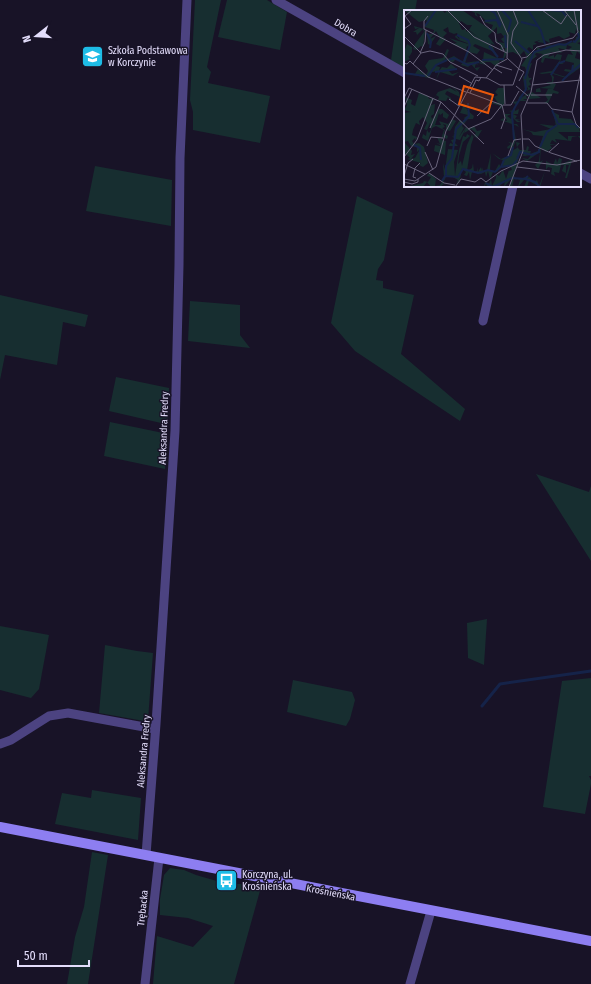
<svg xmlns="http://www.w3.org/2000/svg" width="591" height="984" font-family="'Fira Sans Condensed',sans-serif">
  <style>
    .green { fill: #172e30 }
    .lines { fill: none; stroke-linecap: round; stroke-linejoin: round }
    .stream { stroke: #152349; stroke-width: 3 }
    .street { stroke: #4c4381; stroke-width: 9 }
    .secondary { stroke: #8d7ef1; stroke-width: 10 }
    .labels { text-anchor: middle; stroke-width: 3; stroke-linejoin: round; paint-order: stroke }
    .street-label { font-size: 10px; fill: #e3ddfb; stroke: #181327 }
    .poi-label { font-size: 10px; fill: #e3ddfb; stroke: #181327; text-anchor: start }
    .inset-river { fill: none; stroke: #152349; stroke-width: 2 }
    .inset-road { fill: none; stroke: #69647c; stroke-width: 1 }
    .view { fill: #e8590c; fill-opacity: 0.15; stroke: #e8590c; stroke-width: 2 }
    .inset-edge { fill: none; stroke: #e3ddfb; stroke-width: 2 }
  </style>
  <rect width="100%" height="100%" fill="#181327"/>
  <g class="green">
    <path d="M 195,0 L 221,0 L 207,67 L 211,72 L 208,83 L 270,96 L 260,143 L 193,130 L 193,112 L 190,100 Z"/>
    <path d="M 227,0 L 267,0 L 287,12 L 280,50 L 218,37 Z"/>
    <path d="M 400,0 L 417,0 L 415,11 L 405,11 L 405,68 L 391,60 Z"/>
    <path d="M 95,166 L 172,180 L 171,226 L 86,211 Z"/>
    <path d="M 357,196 L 393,213 L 384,260 L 378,269 L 376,280 L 383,281 L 383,288 L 414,295 L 401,354 L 465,409 L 460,421 L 355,351 L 331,323 Z"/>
    <path d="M 0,295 L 88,315 L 85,327 L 63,322 L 57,365 L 5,355 L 0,380 Z"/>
    <path d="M 190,301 L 240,305 L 240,335 L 250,348 L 188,341 Z"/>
    <path d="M 116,377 L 169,388 L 168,423 L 161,423 L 109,411 Z"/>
    <path d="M 110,422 L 168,434 L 165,469 L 104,456 Z"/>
    <path d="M 536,474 L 589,492 L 591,486 L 591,561 Z"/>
    <path d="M 487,619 L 484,665 L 468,658 L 467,623 Z"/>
    <path d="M 0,626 L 49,635 L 39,689 L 31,698 L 0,690 Z"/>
    <path d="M 105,645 L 137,651 L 153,653 L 148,720 L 144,721 L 99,713 Z"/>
    <path d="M 591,678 L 591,776 L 589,776 L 591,780 L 591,784 L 585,814 L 543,807 L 562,681 Z"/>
    <path d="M 293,680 L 352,692 L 355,700 L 350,719 L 346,726 L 287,712 Z"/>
    <path d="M 92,790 L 141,798 L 138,840 L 55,824 L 62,793 L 91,798 Z"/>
    <path d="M 92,852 L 108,855 L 88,984 L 67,984 L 75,937 L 84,907 Z"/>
    <path d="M 170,868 L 184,870 L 196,875 L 227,884 L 256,884 L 261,887 L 234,984 L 153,984 L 157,936 L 193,947 L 213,926 L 188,918 L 160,915 L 160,899 L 164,875 Z"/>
  </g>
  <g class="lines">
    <path class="stream" d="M 482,706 L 500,684 L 591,671"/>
    <g class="street">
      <path d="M 276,0 L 405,73"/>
      <path d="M 580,173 L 591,179"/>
      <path d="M 483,321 L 513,186"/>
      <path d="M 0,744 L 11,740 L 49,716 L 68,713 L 155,729"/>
      <path d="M 146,855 L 156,724 L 175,431 L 179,265 L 180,158 L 187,0"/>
      <path d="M 145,984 L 159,858"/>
      <path d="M 410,984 L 431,911"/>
    </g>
    <path class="secondary" d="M 0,827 L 591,941"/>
  </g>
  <defs>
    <symbol id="school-square" viewBox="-11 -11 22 22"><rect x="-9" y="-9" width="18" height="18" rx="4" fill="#1ebce6" stroke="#181327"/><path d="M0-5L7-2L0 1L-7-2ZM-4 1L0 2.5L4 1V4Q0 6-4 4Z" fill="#fff"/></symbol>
    <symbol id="bus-square" viewBox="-11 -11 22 22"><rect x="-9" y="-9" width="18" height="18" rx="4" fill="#1ebce6" stroke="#181327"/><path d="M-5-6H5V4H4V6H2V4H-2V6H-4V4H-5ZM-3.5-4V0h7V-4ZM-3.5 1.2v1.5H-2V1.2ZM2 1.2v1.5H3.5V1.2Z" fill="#fff"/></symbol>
  </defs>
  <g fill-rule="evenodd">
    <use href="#school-square" x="80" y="44" width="25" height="25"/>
    <use href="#bus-square" x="214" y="868" width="25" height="25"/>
  </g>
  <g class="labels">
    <g class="street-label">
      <text transform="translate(346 27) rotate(30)" y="4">Dobra</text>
      <text transform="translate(163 428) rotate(-88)" y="4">Aleksandra Fredry</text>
      <text transform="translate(143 751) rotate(-85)" y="4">Aleksandra Fredry</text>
      <text transform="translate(331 892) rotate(11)" y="4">Krośnieńska</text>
      <text transform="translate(142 908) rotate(-84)" y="4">Trębacka</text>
    </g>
    <g class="poi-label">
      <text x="108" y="54">Szkoła Podstawowa<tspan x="108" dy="12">w Korczynie</tspan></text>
      <text x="242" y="878">Korczyna, ul.<tspan x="242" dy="12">Krośnieńska</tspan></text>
    </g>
  </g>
  <g transform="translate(404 10)">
    <rect width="177" height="177" fill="#181327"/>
    <path d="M 0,0 L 38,0 L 41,3 L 43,0 L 58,0 L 87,20 L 89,15 L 80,12 L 81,10 L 75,4 L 72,3 L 74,7 L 63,0 L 71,5 L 71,3 L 65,0 L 177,0 L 177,21 L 173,19 L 177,23 L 177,32 L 173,33 L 177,35 L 177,41 L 176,44 L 173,41 L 171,48 L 177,50 L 177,57 L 162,68 L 146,63 L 150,67 L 149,73 L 152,74 L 149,80 L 155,82 L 154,84 L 149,83 L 144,93 L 140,93 L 144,90 L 141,85 L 144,79 L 149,79 L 136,78 L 137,82 L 132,82 L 132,79 L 147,75 L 142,72 L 148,72 L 148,68 L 146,63 L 138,64 L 135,63 L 148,61 L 156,50 L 141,48 L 139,53 L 137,52 L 138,47 L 136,47 L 139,44 L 132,43 L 131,45 L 133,46 L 125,52 L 125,54 L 128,53 L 124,65 L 125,68 L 128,68 L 125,71 L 127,75 L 124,76 L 127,79 L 122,81 L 124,79 L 123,77 L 122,81 L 116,88 L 128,82 L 137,88 L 124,89 L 126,86 L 122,86 L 123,89 L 119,89 L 123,91 L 115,91 L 111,97 L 111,101 L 115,99 L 114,104 L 109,104 L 113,106 L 111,109 L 117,110 L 113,110 L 117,112 L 113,112 L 109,108 L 109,114 L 113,114 L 115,117 L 109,114 L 112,130 L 108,141 L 113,138 L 112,132 L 116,133 L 113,137 L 116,140 L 122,140 L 123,136 L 125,137 L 124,141 L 127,141 L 126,144 L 134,141 L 139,126 L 129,125 L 127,122 L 118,119 L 131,122 L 147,119 L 135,114 L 152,116 L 149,102 L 155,105 L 155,108 L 167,109 L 174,117 L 177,117 L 175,120 L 177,122 L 154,122 L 164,130 L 164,126 L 177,126 L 177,130 L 174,126 L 168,127 L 167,131 L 151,129 L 153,133 L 148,130 L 146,134 L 153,135 L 146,135 L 148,138 L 142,142 L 137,138 L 137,135 L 136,152 L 139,150 L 134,159 L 131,155 L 135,151 L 136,142 L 123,151 L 118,148 L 124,149 L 127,145 L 120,146 L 118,146 L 120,145 L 116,142 L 110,166 L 113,170 L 124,166 L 122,169 L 125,167 L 131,172 L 133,170 L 135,176 L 141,161 L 136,177 L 125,171 L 123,177 L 120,177 L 123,170 L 120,170 L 114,177 L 116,170 L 113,170 L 110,169 L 108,177 L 105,177 L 108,168 L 100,177 L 101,170 L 95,177 L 84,177 L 82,174 L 80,177 L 81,172 L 85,174 L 87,169 L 88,176 L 92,168 L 92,175 L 92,164 L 95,166 L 99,160 L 102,169 L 106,157 L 105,161 L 108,160 L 106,155 L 96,158 L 93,162 L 89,162 L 86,169 L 84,161 L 82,167 L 81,162 L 77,164 L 68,162 L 66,170 L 65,162 L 63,166 L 60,165 L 62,162 L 58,159 L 55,175 L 55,171 L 52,175 L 54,170 L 47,166 L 42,167 L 39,173 L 45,177 L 40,174 L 36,177 L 27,177 L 23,172 L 19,177 L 2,177 L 19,173 L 21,169 L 20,171 L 24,172 L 27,167 L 23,166 L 25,163 L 32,169 L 31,176 L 36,175 L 40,168 L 39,153 L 41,160 L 44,139 L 54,140 L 50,152 L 51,166 L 55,140 L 59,126 L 62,127 L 63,124 L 66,126 L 59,132 L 55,146 L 54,154 L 57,151 L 58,156 L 63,135 L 68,124 L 69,127 L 72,123 L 67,119 L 60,123 L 62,118 L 56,130 L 52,129 L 51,133 L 54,136 L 45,136 L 46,133 L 49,134 L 47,130 L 51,129 L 48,126 L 52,127 L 49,125 L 52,124 L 50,123 L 51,117 L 56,110 L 58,112 L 62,111 L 60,108 L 64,105 L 56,103 L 60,94 L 64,96 L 61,97 L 63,99 L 70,97 L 71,101 L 67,98 L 63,100 L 70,106 L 69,109 L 64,109 L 60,114 L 58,115 L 59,118 L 61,116 L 55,127 L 62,117 L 64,119 L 70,116 L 73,121 L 78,120 L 73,128 L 70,126 L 67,135 L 63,161 L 68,158 L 69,153 L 70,162 L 73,161 L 73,157 L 74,162 L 77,157 L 78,161 L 79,157 L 79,161 L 83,160 L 87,143 L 86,160 L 91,161 L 95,154 L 97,157 L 99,150 L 95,149 L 88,143 L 97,149 L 106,145 L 108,136 L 104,139 L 103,137 L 107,134 L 104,132 L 109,133 L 110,130 L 108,114 L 96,110 L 100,108 L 100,111 L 103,111 L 100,104 L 107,104 L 103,106 L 107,109 L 108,102 L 105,101 L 110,100 L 112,95 L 109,92 L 114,91 L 115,87 L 121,81 L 119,67 L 123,63 L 121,57 L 117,56 L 123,47 L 120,41 L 116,45 L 118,47 L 109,42 L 103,43 L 99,51 L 102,53 L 96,50 L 93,57 L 86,52 L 81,52 L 82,55 L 74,53 L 77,52 L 76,51 L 70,52 L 76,56 L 72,54 L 71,56 L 71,58 L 76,57 L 73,61 L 67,54 L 64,57 L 57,55 L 59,52 L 52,49 L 49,52 L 41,50 L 32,56 L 36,57 L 35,61 L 38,57 L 43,58 L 47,54 L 53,59 L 45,61 L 48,64 L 55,62 L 49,66 L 36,62 L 32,70 L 35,61 L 28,62 L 25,68 L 3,64 L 0,63 L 11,64 L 14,59 L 22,65 L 24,61 L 21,56 L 25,50 L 39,48 L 43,39 L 45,40 L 41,50 L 50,46 L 59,52 L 65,37 L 63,36 L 62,40 L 48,34 L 53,33 L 45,28 L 64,34 L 63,33 L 55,30 L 51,27 L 52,25 L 56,30 L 53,23 L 50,24 L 45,22 L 44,17 L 39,20 L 43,23 L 39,27 L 42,29 L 36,36 L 32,34 L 36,28 L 32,21 L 26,29 L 32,26 L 26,35 L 24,34 L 23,24 L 29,24 L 30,20 L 21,17 L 20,19 L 23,10 L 15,12 ZM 57,11 L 63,15 L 68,15 L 65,20 L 77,29 L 64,20 L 62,22 L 62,19 L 58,20 L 55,13 ZM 93,17 L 93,24 L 97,23 L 100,27 L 97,29 L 100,33 L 94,32 L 92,28 L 91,30 L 97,35 L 96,40 L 100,41 L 99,38 L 101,38 L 99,49 L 94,48 L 87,33 L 91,35 L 84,26 ZM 172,19 L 175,26 L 172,27 L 171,32 L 141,36 L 140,30 L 146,33 L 145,29 L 155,26 L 160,29 L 166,26 L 165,22 L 171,24 ZM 136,30 L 133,32 L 140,33 L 143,38 L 139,40 L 132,36 L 133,41 L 128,44 L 123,39 L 125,37 L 129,40 L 129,35 L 133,34 L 130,32 ZM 71,34 L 88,41 L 93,48 L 80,42 L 79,50 L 61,53 L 65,42 L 73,44 L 76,40 L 69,36 ZM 163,35 L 168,37 L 165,39 L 169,45 L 164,44 L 161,51 L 170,53 L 168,60 L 161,59 L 160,61 L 166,62 L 162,67 L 149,63 L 155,54 L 160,54 L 156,52 L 158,45 L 153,44 L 150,48 L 150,45 L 144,47 L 147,42 L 158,43 L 154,38 L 162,40 ZM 10,16 L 20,19 L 21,22 L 19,37 L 17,36 L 12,40 L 9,39 L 11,34 L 20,22 L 19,19 L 13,25 L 12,22 L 9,22 L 15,18 L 11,19 ZM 3,34 L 8,37 L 8,42 L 5,47 L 3,45 L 6,49 L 2,51 L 0,51 L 0,42 ZM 45,74 L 55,82 L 56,87 L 43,81 L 41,84 L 47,88 L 47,92 L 44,87 L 42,91 L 34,90 L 35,87 L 32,85 L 27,95 L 31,94 L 30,104 L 27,106 L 28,109 L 35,99 L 38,99 L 45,105 L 43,109 L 39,107 L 39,103 L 36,105 L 35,103 L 31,115 L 37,115 L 35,111 L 44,114 L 48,109 L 52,111 L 46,121 L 42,120 L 42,115 L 39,114 L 41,117 L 38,118 L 41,120 L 40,124 L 44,126 L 43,129 L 39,127 L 38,130 L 42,131 L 41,145 L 30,141 L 31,135 L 36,136 L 36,138 L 37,133 L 36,135 L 32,133 L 36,134 L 33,127 L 37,129 L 40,120 L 32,116 L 28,118 L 24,131 L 18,128 L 19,124 L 22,126 L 23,120 L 25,123 L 27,120 L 26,113 L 23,120 L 20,119 L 23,113 L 19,107 L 15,111 L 16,115 L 12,113 L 9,120 L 8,125 L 13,127 L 12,131 L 11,128 L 8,131 L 10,134 L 15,133 L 20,137 L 24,153 L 19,157 L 15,155 L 17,153 L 3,149 L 6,148 L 2,144 L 0,146 L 1,133 L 8,141 L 7,145 L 11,144 L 7,149 L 11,148 L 16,139 L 13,142 L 13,137 L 7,136 L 4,131 L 0,132 L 0,103 L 7,102 L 0,100 L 3,95 L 1,87 L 8,90 L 7,94 L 11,96 L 15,83 L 24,86 L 25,89 L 30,88 L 34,82 L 46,78 L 53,82 ZM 94,78 L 100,78 L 101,92 L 97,99 L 95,99 L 97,96 L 83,92 L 94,93 L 90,87 L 94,85 L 91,82 ZM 152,148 L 153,153 L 155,148 L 158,149 L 157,154 L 168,150 L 163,168 L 161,168 L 165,155 L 162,155 L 162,163 L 158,161 L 160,155 L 157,155 L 155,163 L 150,162 L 151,166 L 147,164 L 148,158 L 144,157 L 142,160 L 142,151 L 149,155 Z" fill="#172e30" fill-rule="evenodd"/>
    <path class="inset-river" d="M 86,0 L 91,3 L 97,15M 98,0 L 107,10 L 104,22M 124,0 L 137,21 L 141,34M 146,0 L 158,1 L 162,6M 81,11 L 93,10 L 96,17M 117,12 L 133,16M 21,16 L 32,0M 23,23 L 27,32 L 26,38M 53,25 L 64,30 L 66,35 L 60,51M 101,25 L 102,38M 111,31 L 125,43M 169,31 L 171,32 L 175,27 L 174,23M 85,36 L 94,47M 45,50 L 50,48 L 64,55 L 75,52M 78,50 L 100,49M 125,54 L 130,42 L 155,34 L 161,35 L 168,31M 31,62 L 53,59M 168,62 L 177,54M 0,63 L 21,66M 147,65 L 155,53 L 161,51M 24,66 L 32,55 L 43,50M 121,69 L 125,54M 158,71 L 168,61 L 169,55M 111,97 L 122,79 L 121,70M 148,100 L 154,114M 59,112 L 65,106 L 64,93M 154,114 L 171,114 L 174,118M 110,130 L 108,103 L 111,97M 10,135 L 16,138 L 17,150M 136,137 L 143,122 L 153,115M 100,149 L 107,145 L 109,137M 113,149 L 116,142 L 128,145 L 135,142 L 135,139M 98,157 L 109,155 L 113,150M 42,165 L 42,156 L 48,148 L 52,119 L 58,113M 109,168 L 121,169 L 124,166M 121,169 L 131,172 L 136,177M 38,171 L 41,166 L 54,167 L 59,159 L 74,163 L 84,160 L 91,162 L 97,157 L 100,150M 82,173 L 89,177 L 108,168"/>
    <path class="inset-road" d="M 43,0 L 70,27 L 103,43M 93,0 L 104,25 L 103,48 L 115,59M 138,0 L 157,14 L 163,5M 160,0 L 172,15M 170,0 L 174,22M 24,6 L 20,11 L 20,19 L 65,42 L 89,60M 76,6 L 81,15 L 91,23 L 92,32 L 97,35 L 100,41M 0,19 L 7,14 L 1,6 L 8,0M 0,26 L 17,43M 16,43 L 21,32 L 22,20M 17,43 L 26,41 L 39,44 L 46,52 L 74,66M 118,48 L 123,47 L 133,37 L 169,28 L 174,22M 0,53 L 3,54 L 6,51 L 9,54 L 17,43M 9,54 L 24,67 L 62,82M 92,55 L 103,49M 90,58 L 92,55 L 108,60M 55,66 L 67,73M 82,68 L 90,58 L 98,63M 115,71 L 120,62 L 115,59M 100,75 L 101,94M 128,75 L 177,70M 112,76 L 124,86M 63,82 L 98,95M 66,83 L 72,70 L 75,71 L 77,67M 127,85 L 148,85M 0,88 L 5,78 L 37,92M 45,89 L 55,96M 123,93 L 143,93 L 148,99 L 168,102M 99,95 L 107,95 L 115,81M 0,97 L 8,79M 168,102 L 177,61M 168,102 L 172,114 L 177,119M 73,106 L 89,91M 26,118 L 37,92 L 80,134M 64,119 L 87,109 L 98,95M 97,119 L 101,108 L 98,95M 118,129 L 125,129 L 131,136 L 147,143 L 172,151 L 177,150M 23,136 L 27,127 L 39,128M 21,142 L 29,160M 145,142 L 155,133M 104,146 L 110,130 L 117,129M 0,147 L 13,130 L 29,88M 0,154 L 21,164M 113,157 L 146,161M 25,163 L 40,173 L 51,175M 0,166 L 4,153 L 9,149M 12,168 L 9,167 L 11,158 L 16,153M 0,169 L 11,171 L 32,157 L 42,121 L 71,67 L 83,68 L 96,75 L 109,75 L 118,49 L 107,33 L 109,21 L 114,13 L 109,0M 0,172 L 8,174 L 14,172 L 14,169M 51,177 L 57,169 L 71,172 L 77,168 L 82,172 L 97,161 L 119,151 L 153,155 L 173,151M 105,177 L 119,141 L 117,105 L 127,82 L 133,50 L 140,45 L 162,40 L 177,41"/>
    <path class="view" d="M 60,76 L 89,85 L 84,103 L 55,94 Z"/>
    <rect width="177" height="177" class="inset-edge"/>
  </g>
  <g transform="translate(36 36) rotate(253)" stroke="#181327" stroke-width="3" paint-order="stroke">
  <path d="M0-3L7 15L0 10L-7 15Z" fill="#e3ddfb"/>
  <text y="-6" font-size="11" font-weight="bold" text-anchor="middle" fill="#e3ddfb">N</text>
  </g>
  <path d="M18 960v6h71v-6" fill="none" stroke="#e3ddfb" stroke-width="2"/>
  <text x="24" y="960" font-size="12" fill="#e3ddfb" stroke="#181327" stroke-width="3" paint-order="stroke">50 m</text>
</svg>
